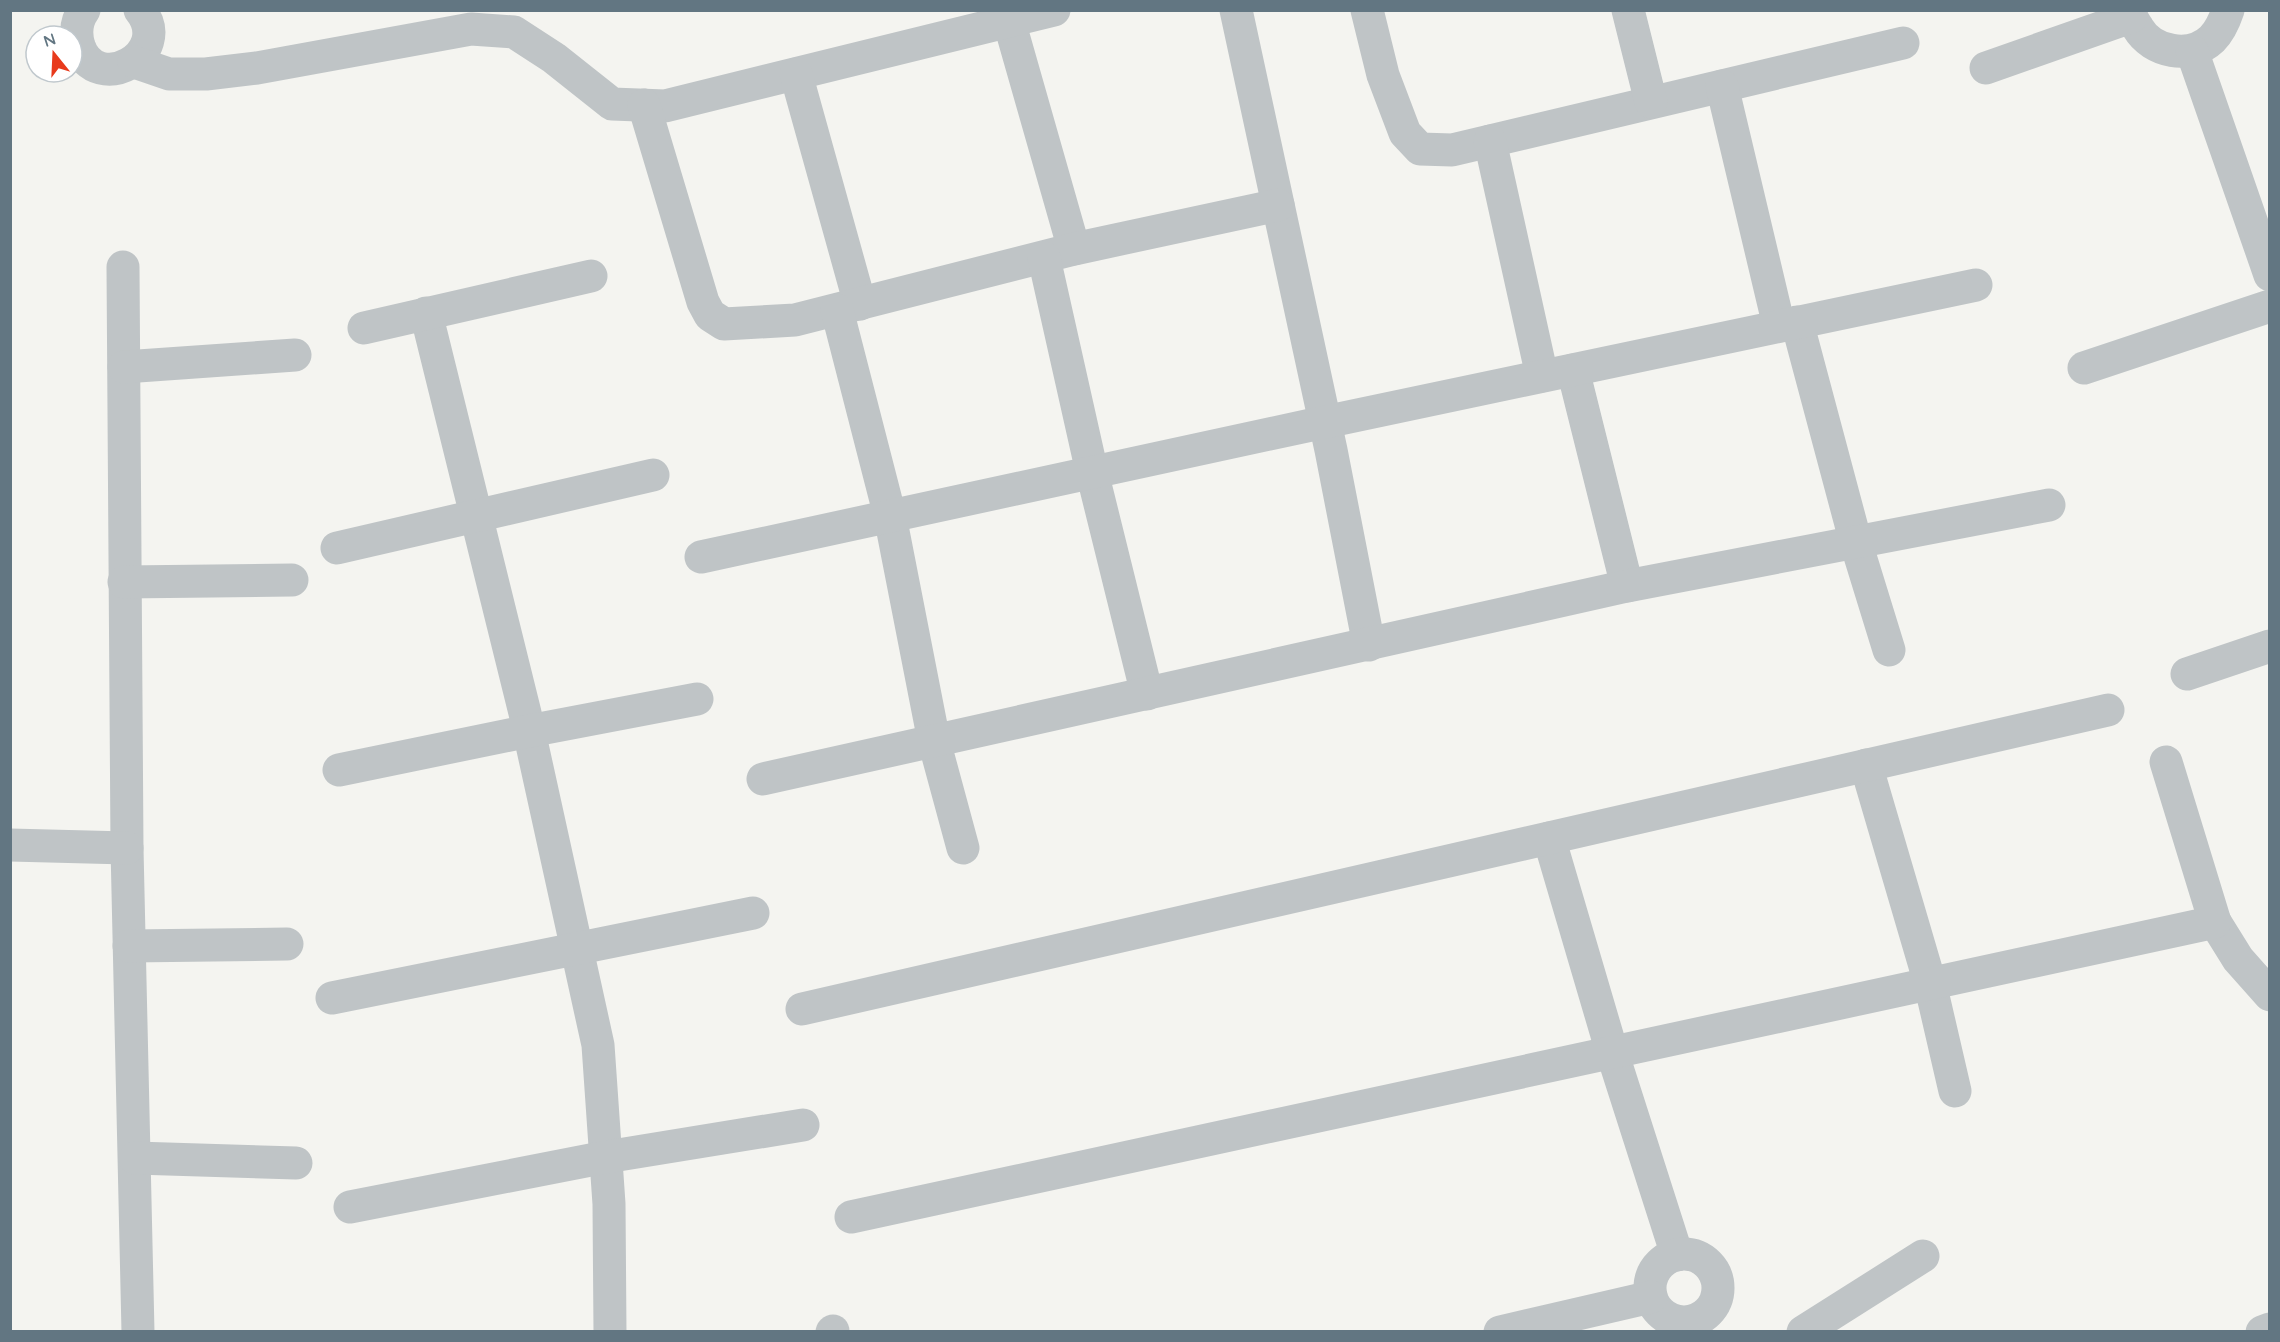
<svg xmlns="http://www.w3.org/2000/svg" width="2280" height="1342" font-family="Quicksand,sans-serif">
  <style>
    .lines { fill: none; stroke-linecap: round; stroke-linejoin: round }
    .minor { stroke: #bfc4c6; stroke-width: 33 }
  </style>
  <rect width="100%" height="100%" fill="#f4f4f0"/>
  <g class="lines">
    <g class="minor">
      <path d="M 84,10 C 76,21 75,33 79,46 C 96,97 175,54 140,10"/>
      <path d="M 1236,10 L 1331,450 L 1369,645"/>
      <path d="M 1367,10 L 1383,75 L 1405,133 L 1420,149 L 1452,150 L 1903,43"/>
      <path d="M 1628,10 L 1651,102"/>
      <path d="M 2131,10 C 2131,18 2134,22 2138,28 C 2152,52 2190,60 2212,39 C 2220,31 2224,22 2228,10"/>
      <path d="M 1009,21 L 1074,249"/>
      <path d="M 2192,51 L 2270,275"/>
      <path d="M 134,62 L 169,74 L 206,74 L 257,68 L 471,29 L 514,32 L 554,58 L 612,104 L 665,106 L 1054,10"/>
      <path d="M 1986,68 L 2131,17"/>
      <path d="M 796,74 L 860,304"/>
      <path d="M 1722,86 L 1779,326"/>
      <path d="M 644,105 L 703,302 L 710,315 L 724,324 L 795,320 L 1074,249 L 1278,205"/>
      <path d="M 1490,141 L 1542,376"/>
      <path d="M 1044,258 L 1092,472 L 1147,694"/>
      <path d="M 123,267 L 127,848 L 138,1332"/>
      <path d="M 837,310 L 890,516 L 934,741 L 963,848"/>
      <path d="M 426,313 L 525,713 L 598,1045 L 609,1204 L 610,1332"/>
      <path d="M 1797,322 L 1856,543 L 1889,650"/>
      <path d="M 364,328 L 591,276"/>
      <path d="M 124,367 L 295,355"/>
      <path d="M 2084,368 L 2270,306"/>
      <path d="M 1573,370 L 1627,586"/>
      <path d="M 337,548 L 653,475"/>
      <path d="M 701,557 L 1325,422 L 1976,285"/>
      <path d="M 124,582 L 292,580"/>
      <path d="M 2187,674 L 2270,646"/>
      <path d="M 1866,765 L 1930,983 L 1955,1091"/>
      <path d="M 339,770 L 529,731 L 697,699"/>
      <path d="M 763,779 L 1627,586 L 2049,505"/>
      <path d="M 1549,838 L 1612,1052 L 1677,1255"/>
      <path d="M 10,845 L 127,848"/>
      <path d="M 2215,922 L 2238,959 L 2270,995"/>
      <path d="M 129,946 L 287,944"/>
      <path d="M 332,998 L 753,913"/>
      <path d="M 802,1009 L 2108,710"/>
      <path d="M 135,1158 L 296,1163"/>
      <path d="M 350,1207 L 606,1157 L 803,1125"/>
      <path d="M 851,1217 L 2215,922 L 2166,762"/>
      <circle cx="1684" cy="1288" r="34"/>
      <path d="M 832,1332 L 833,1331"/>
      <path d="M 1500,1332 L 1651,1297"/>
      <path d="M 1803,1332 L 1923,1256"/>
      <path d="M 2262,1332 L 2270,1329"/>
    </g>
  </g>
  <rect width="2280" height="1342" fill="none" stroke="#627682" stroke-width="24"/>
  <g transform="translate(54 54) rotate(342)"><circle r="28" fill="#ffffff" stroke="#c0c8cd" stroke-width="1.5"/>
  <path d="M0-4.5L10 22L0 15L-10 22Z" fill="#e83a1c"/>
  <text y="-9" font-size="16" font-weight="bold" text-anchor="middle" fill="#627682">N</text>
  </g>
</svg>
